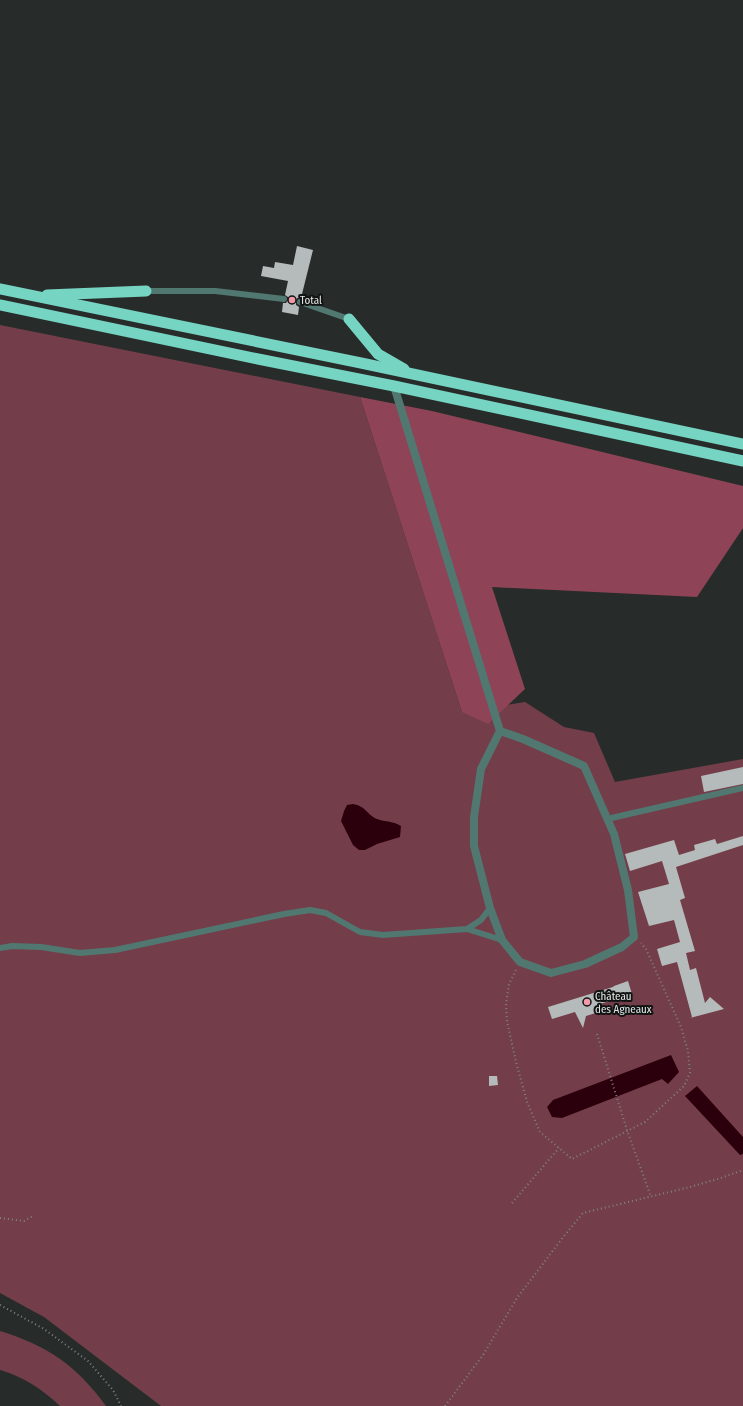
<svg xmlns="http://www.w3.org/2000/svg" width="743" height="1406" font-family="'Fira Sans Condensed',sans-serif">
  <style>
    .green { fill: #733e4a }
    .forest { fill: #8e4456 }
    .water { fill: #2b000c }
    .building { fill: #b4bbba }
    .lines { fill: none; stroke-linecap: round; stroke-linejoin: round }
    .path { stroke: #7f8382; stroke-width: 2; stroke-dasharray: 1 3; stroke-linecap: butt }
    .service { stroke: #517870; stroke-width: 6 }
    .minor { stroke: #517870; stroke-width: 8 }
    .trunk { stroke: #76d4c2; stroke-width: 11 }
    .poi-dot { fill: #f29aac; stroke: #111413; stroke-width: 1.5 }
    .labels { text-anchor: middle; stroke-width: 4; stroke-linejoin: round; paint-order: stroke }
    .poi-label { font-size: 11px; fill: #e3e6e6; stroke: #111413; text-anchor: start }
  </style>
  <rect width="100%" height="100%" fill="#272c2b"/>
  <g class="green">
    <path d="M 0,325 L 360,397 L 462,712 L 525,702 L 564,727 L 594,733 L 615,782 L 743,759 L 743,1406 L 161,1406 L 44,1317 L 0,1293 Z"/>
    <path d="M 0,1331 C 48,1346 76,1365 106,1406 L 60,1406 C 42,1389 24,1377 0,1370 Z"/>
  </g>
  <path class="forest" d="M 360,397 L 432,411 L 743,486 L 743,528 L 697,597 L 492,587 L 525,689 L 488,724 L 462,712 Z"/>
  <g class="water">
    <path d="M 353,804 C 366,806 367,815 377,819 C 385,822 394,821 401,826 L 400,837 L 377,844 L 365,850 L 359,850 L 353,845 L 341,821 L 344,811 L 347,805 Z"/>
    <path d="M 671,1055 L 679,1072 L 668,1084 L 662,1079 L 562,1118 L 552,1117 L 547,1107 L 553,1100 Z"/>
    <path d="M 697,1086 L 743,1137 L 743,1154 L 740,1155 L 685,1096 Z"/>
  </g>
  <g class="building">
    <path d="M 297,246 L 313,250 L 301,298 L 297,298 L 296,301 L 296,305 L 299,307 L 298,315 L 282,312 L 283,303 L 286,303 L 288,300 L 288,297 L 285,295 L 288,281 L 261,276 L 263,266 L 274,268 L 275,262 L 293,265 Z"/>
    <path d="M 743,767 L 743,784 L 704,792 L 701,776 Z"/>
    <path d="M 743,836 L 743,845 L 676,867 L 685,898 L 680,900 L 695,951 L 686,953 L 690,970 L 696,968 L 705,1003 L 710,997 L 724,1009 L 690,1018 L 692,1017 L 677,962 L 662,966 L 657,949 L 680,942 L 674,920 L 649,926 L 638,892 L 669,884 L 662,861 L 630,871 L 625,854 L 674,840 L 679,855 L 695,850 L 694,845 L 715,839 L 717,844 Z"/>
    <path d="M 628,981 L 632,994 L 600,1004 L 602,1011 L 586,1016 L 583,1028 L 575,1012 L 552,1019 L 548,1007 L 613,987 L 614,986 Z"/>
    <path d="M 489,1076 L 497,1076 L 498,1085 L 489,1086 Z"/>
  </g>
  <g class="lines">
    <g class="path">
      <path d="M 516,970 L 509,984 L 506,1004 L 507,1021 L 516,1062 L 527,1102 L 540,1132 L 572,1159 L 645,1122 L 684,1086 L 690,1073 L 688,1051 L 681,1027 L 646,949 L 641,943"/>
      <path d="M 597,1034 L 627,1130 L 651,1197"/>
      <path d="M 512,1203 L 559,1148"/>
      <path d="M 0,1218 L 24,1221 L 33,1216"/>
      <path d="M 0,1305 L 44,1329 L 88,1361 L 113,1390 L 121,1406"/>
      <path d="M 445,1406 L 483,1355 L 517,1298 L 564,1236 L 583,1213 L 690,1187 L 721,1178 L 743,1170"/>
    </g>
    <g class="service">
      <path d="M 146,291 L 215,291 L 284,299"/>
      <path d="M 300,302 L 349,319"/>
      <path d="M 607,819 L 743,788"/>
      <path d="M 467,929 L 502,940"/>
      <path d="M 0,948 L 12,946 L 41,947 L 80,953 L 115,950 L 284,914 L 310,910 L 326,913 L 360,932 L 383,935 L 467,929 L 481,920 L 490,908"/>
    </g>
    <path class="minor" d="M 394,386 L 500,731 L 481,769 L 474,817 L 474,846 L 490,908 L 502,940 L 520,962 L 551,973 L 585,964 L 622,947 L 634,937 L 628,890 L 614,834 L 584,766 L 523,739 L 500,731"/>
    <g class="trunk">
      <path d="M 0,289 L 361,363 L 743,444"/>
      <path d="M 47,295 L 146,291"/>
      <path d="M 0,305 L 258,359 L 394,386 L 743,461"/>
      <path d="M 349,319 L 378,354 L 404,369"/>
    </g>
  </g>
  <g class="poi-dot">
    <circle cx="292" cy="300" r="4"/>
    <circle cx="587" cy="1002" r="4"/>
  </g>
  <g class="labels">
    <g class="poi-label">
      <text x="300" y="304">Total</text>
      <text x="595" y="1000">Château<tspan x="595" dy="13">des Agneaux</tspan></text>
    </g>
  </g>
</svg>
